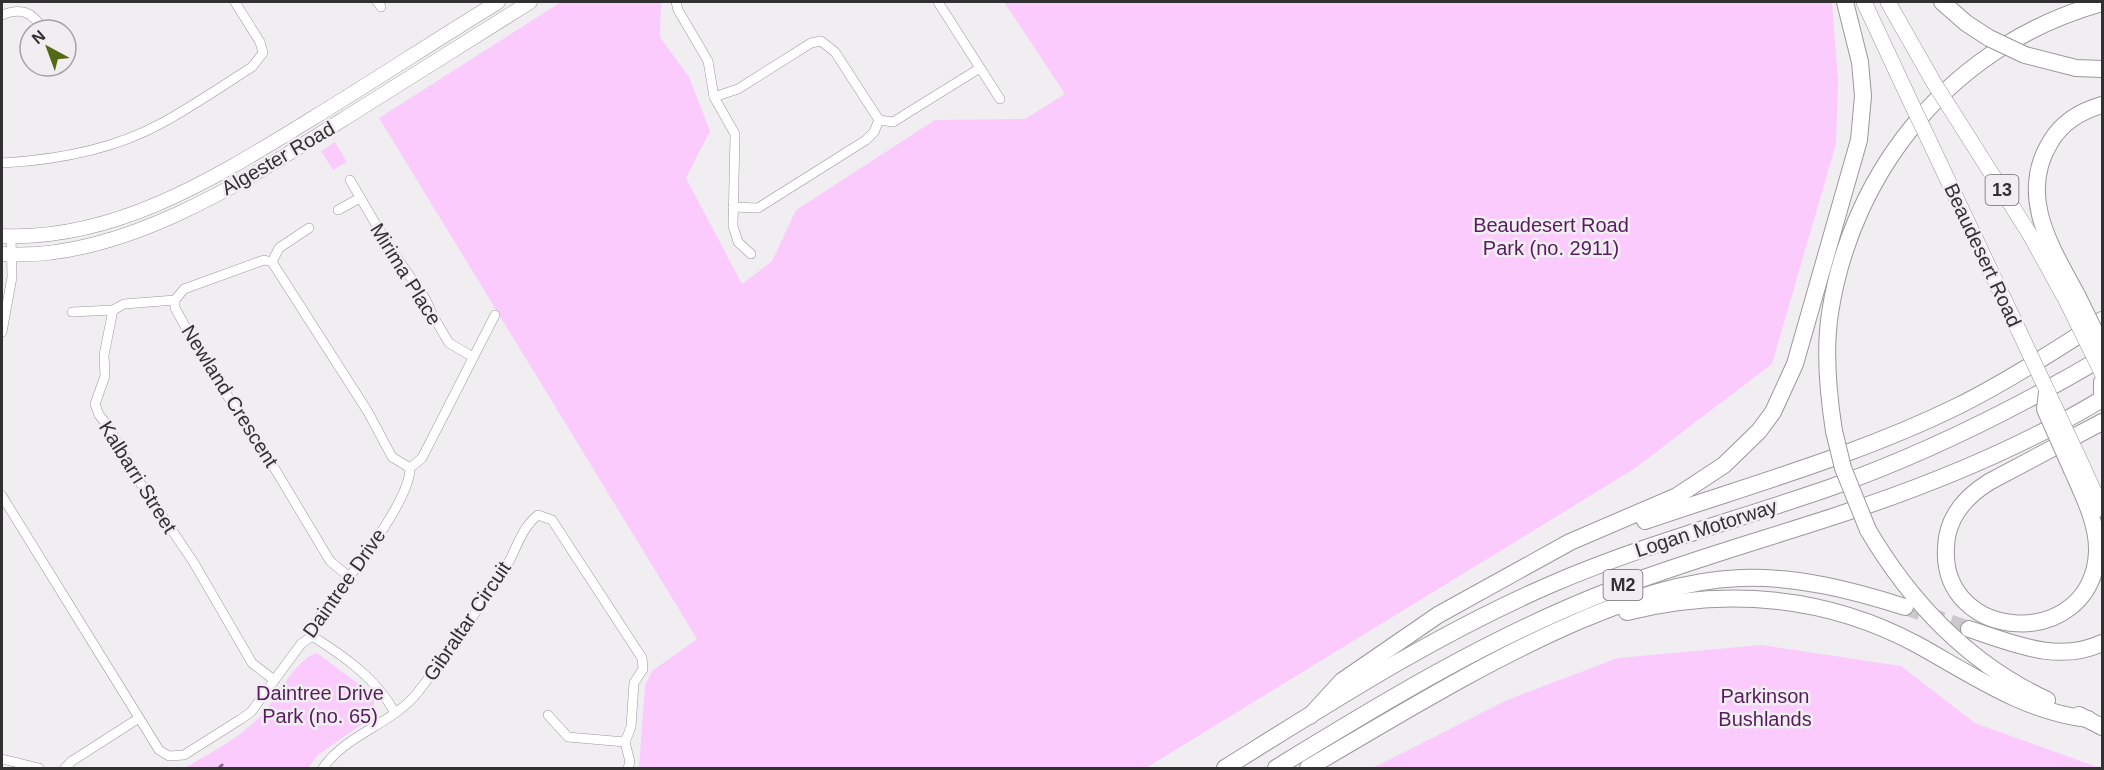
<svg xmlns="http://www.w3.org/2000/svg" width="2104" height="770" font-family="Arial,sans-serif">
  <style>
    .green { fill: #fbcbfe }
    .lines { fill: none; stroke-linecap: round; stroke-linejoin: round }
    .stream { stroke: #8a668d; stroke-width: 3 }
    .motorway-tunnel { stroke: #cbc8cc; stroke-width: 16; stroke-dasharray: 16 8; stroke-linecap: butt }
    .minor-casing { stroke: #9b989b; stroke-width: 10 }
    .secondary-casing { stroke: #9b989b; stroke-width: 15 }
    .trunk-casing { stroke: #9b989b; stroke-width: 16 }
    .motorway-casing { stroke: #9b989b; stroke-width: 18 }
    .minor { stroke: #fff; stroke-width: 9 }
    .secondary { stroke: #fff; stroke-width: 14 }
    .trunk { stroke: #fff; stroke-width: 15 }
    .motorway { stroke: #fff; stroke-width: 16 }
    .trunk-bridge-casing { stroke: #9b989b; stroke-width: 16; stroke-linecap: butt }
    .motorway-bridge-casing { stroke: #9b989b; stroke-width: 18; stroke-linecap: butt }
    .trunk-bridge { stroke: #fff; stroke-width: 15 }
    .motorway-bridge { stroke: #fff; stroke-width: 16 }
    .labels { text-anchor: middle; stroke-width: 5; stroke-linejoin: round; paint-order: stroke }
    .shield { fill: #f1eef2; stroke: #6b6a6c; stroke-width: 1.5 }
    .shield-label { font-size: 18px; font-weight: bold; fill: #323132 }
    .street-label { font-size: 20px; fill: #323132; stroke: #f1eef2 }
    .park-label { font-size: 20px; fill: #591b5f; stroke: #f1eef2 }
  </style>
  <rect width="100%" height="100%" fill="#f1eef2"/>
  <g class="green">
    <path d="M 561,2 L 661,2 L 660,37 L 689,77 L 710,131 L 686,178 L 742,284 L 772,261 L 796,210 L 935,120 L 1025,119 L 1065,94 L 1004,2 L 1832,2 L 1838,80 L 1836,144 L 1772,364 L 1634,469 L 1146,768 L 639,768 L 645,685 L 652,671 L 697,639 L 379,118 Z"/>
    <path d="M 335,142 L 347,162 L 333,170 L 321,151 Z"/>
    <path d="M 1761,645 L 1901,666 L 1975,723 L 2100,768 L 1373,768 L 1507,700 L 1618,658 Z"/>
    <path d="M 317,653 L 368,691 C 376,701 376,706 372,717 L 318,755 L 308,768 L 185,768 C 213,751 243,737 265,711 C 277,696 298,657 317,653 Z"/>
  </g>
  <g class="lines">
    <path class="stream" d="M 219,768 L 222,765"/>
    <path class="motorway-tunnel" d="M 1905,607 L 1969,629"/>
    <defs>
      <g id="minor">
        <path d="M 377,2 L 381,7"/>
        <path d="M 676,2 L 678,10 L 708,61 L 714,97 L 735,134 L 733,226 L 738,242 L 751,254"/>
        <path d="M 938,2 L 1000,99"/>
        <path d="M 2,15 C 22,7 32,12 44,30"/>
        <path d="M 714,97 L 738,89 L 811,43 L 821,41 L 835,52 L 879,120"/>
        <path d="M 879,120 L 893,122 L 980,68"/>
        <path d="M 2,163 C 57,160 113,150 162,123 C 193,106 222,86 252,67 L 263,53 L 260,42 L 235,2"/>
        <path d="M 350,180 L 385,240 L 426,300 L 433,316 L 449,343 L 473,357"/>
        <path d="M 733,207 L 758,208 L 866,140 L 874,132 L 879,120"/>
        <path d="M 338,210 L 360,198"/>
        <path d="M 272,262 L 279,248 L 309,228"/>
        <path d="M 175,300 L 124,304 L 113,310 L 104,355 L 105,376 L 95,404 L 99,415 L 108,426 L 141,484 L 194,563 L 252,663 L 274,680"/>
        <path d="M 72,312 L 113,310"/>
        <path d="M 2,332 L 12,277 L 11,236"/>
        <path d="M 2,496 L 159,750 L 169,756 L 184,755 L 241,719 L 251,712 L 301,644 L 312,636 L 316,622 C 339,588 410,505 410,468 L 422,458 L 495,315"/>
        <path d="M 348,576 L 330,561 L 266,454 L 205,362 L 175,308 L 175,300 L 184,289 L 264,260 L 272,262 L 368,412 L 392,457 L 410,468"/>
        <path d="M 312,636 C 344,656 377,679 395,713"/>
        <path d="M 548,715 L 568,737 L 625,742"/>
        <path d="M 2,759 L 39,768"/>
        <path d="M 65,768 L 72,761 L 139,718"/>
        <path d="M 323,768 C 346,734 393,724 418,692 C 448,654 476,612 503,572 C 516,553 519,530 538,515 L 552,520 L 642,658 L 643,669 L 634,683 L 631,727 L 625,742 L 630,762 L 628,768"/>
      </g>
      <g id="secondary">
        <path d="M 2,236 C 117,241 218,176 313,118 C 375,80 436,40 498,2"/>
        <path d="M 2,254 C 124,263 258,173 358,110 C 415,74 473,38 530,2"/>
      </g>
      <g id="trunk">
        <path d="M 1864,2 L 1913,107"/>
        <path d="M 1888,2 L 1934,83"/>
        <path d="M 1950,108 L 2029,233 L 2067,302"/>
        <path d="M 1926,134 L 2019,331"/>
        <path d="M 2082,465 L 2102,509"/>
      </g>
      <g id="motorway">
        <path d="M 1942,2 L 1966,23 L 1989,38"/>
        <path d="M 2025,55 L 2076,68 L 2102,69"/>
        <path d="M 2077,295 C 2051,247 2017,195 2051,141 C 2062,123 2081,111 2102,105"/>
        <path d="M 2102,382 L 2102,398"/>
        <path d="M 1834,431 C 1828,393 1824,352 1830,313 C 1853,165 1957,43 2102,3"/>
        <path d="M 2072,470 C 2083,495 2098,524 2097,552 C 2092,652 1940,644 1946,547 C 1947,517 1965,497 1989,482 L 2102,422"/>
        <path d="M 1645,521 C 1750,485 1858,455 1958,406 C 2008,381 2055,351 2102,320"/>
        <path d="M 1868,530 C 1911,603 1970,664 2047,700"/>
        <path d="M 1627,612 C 1727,587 1827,596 1918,645 C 1972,675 2025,712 2088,719"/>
        <path d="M 1969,629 C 2013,643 2057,664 2102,643"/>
        <path d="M 2079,715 L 2102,727"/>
        <path d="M 1310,716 L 1342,681 L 1438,615 L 1570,542 L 1677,496 L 1724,465 L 1759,431 L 1773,412 L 1795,364 L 1859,140 L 1863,96 L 1860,62 L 1845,2"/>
        <path d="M 1225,768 C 1331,702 1436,634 1552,584 C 1642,545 1737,520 1829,488 C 1925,454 2015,409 2102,358"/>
        <path d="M 1276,768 C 1385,701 1494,635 1614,589 C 1687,561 1762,540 1835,516 C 1928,486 2019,449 2102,399"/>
        <path d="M 1308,768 C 1397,716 1484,662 1579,621 C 1631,599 1684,580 1741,578 C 1797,576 1852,590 1905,607"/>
      </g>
    </defs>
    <use href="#minor" class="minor-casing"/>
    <use href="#secondary" class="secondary-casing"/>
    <use href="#trunk" class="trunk-casing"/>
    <use href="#motorway" class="motorway-casing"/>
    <use href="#minor" class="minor"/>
    <use href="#secondary" class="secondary"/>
    <use href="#trunk" class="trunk"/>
    <use href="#motorway" class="motorway"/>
    <defs>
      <g id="trunk-bridge">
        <path d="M 1934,83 L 1950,108"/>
        <path d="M 1913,107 L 1926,134"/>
        <path d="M 2067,302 L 2102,373"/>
        <path d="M 2019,331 L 2082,465"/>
      </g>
      <g id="motorway-bridge">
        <path d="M 1989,38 L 2025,55"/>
        <path d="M 2077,295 L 2102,346"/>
        <path d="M 2047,392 L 2045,409 L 2072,470"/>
        <path d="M 1834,431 L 1843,468 L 1868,530"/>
      </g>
    </defs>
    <use href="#trunk-bridge" class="trunk-bridge-casing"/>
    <use href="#motorway-bridge" class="motorway-bridge-casing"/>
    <use href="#trunk-bridge" class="trunk-bridge"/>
    <use href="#motorway-bridge" class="motorway-bridge"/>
  </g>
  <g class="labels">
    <g class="shield">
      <rect x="1985.5" y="175" width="33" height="30" rx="4.5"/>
      <rect x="1603.5" y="570" width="39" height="30" rx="4.5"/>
    </g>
    <g class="shield-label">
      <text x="2002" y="196">13</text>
      <text x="1623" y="591">M2</text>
    </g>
    <g class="street-label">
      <text transform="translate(278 158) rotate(-30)" y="7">Algester Road</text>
      <text transform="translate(1983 255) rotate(65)" y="7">Beaudesert Road</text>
      <text transform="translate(406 274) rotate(58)" y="7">Mirima Place</text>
      <text transform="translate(230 396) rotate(58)" y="7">Newland Crescent</text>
      <text transform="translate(138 477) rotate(58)" y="7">Kalbarri Street</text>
      <text transform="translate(1706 528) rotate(-18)" y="7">Logan Motorway</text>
      <text transform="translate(344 583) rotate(-55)" y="7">Daintree Drive</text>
      <text transform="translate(467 621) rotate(-56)" y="7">Gibraltar Circuit</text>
    </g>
    <g class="park-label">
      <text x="1551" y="232">Beaudesert Road<tspan x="1551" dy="23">Park (no. 2911)</tspan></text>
      <text x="320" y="700">Daintree Drive<tspan x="320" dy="23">Park (no. 65)</tspan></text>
      <text x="1765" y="703">Parkinson<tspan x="1765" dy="23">Bushlands</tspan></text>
    </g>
  </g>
  <rect width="2104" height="770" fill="none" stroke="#323132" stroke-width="6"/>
  <g transform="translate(48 48) rotate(319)"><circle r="28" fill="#f1eef2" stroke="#a5a2a5" stroke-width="1.5"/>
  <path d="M0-4.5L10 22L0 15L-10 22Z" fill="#546815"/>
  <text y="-9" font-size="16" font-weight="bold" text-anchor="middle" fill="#323132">N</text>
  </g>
</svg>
